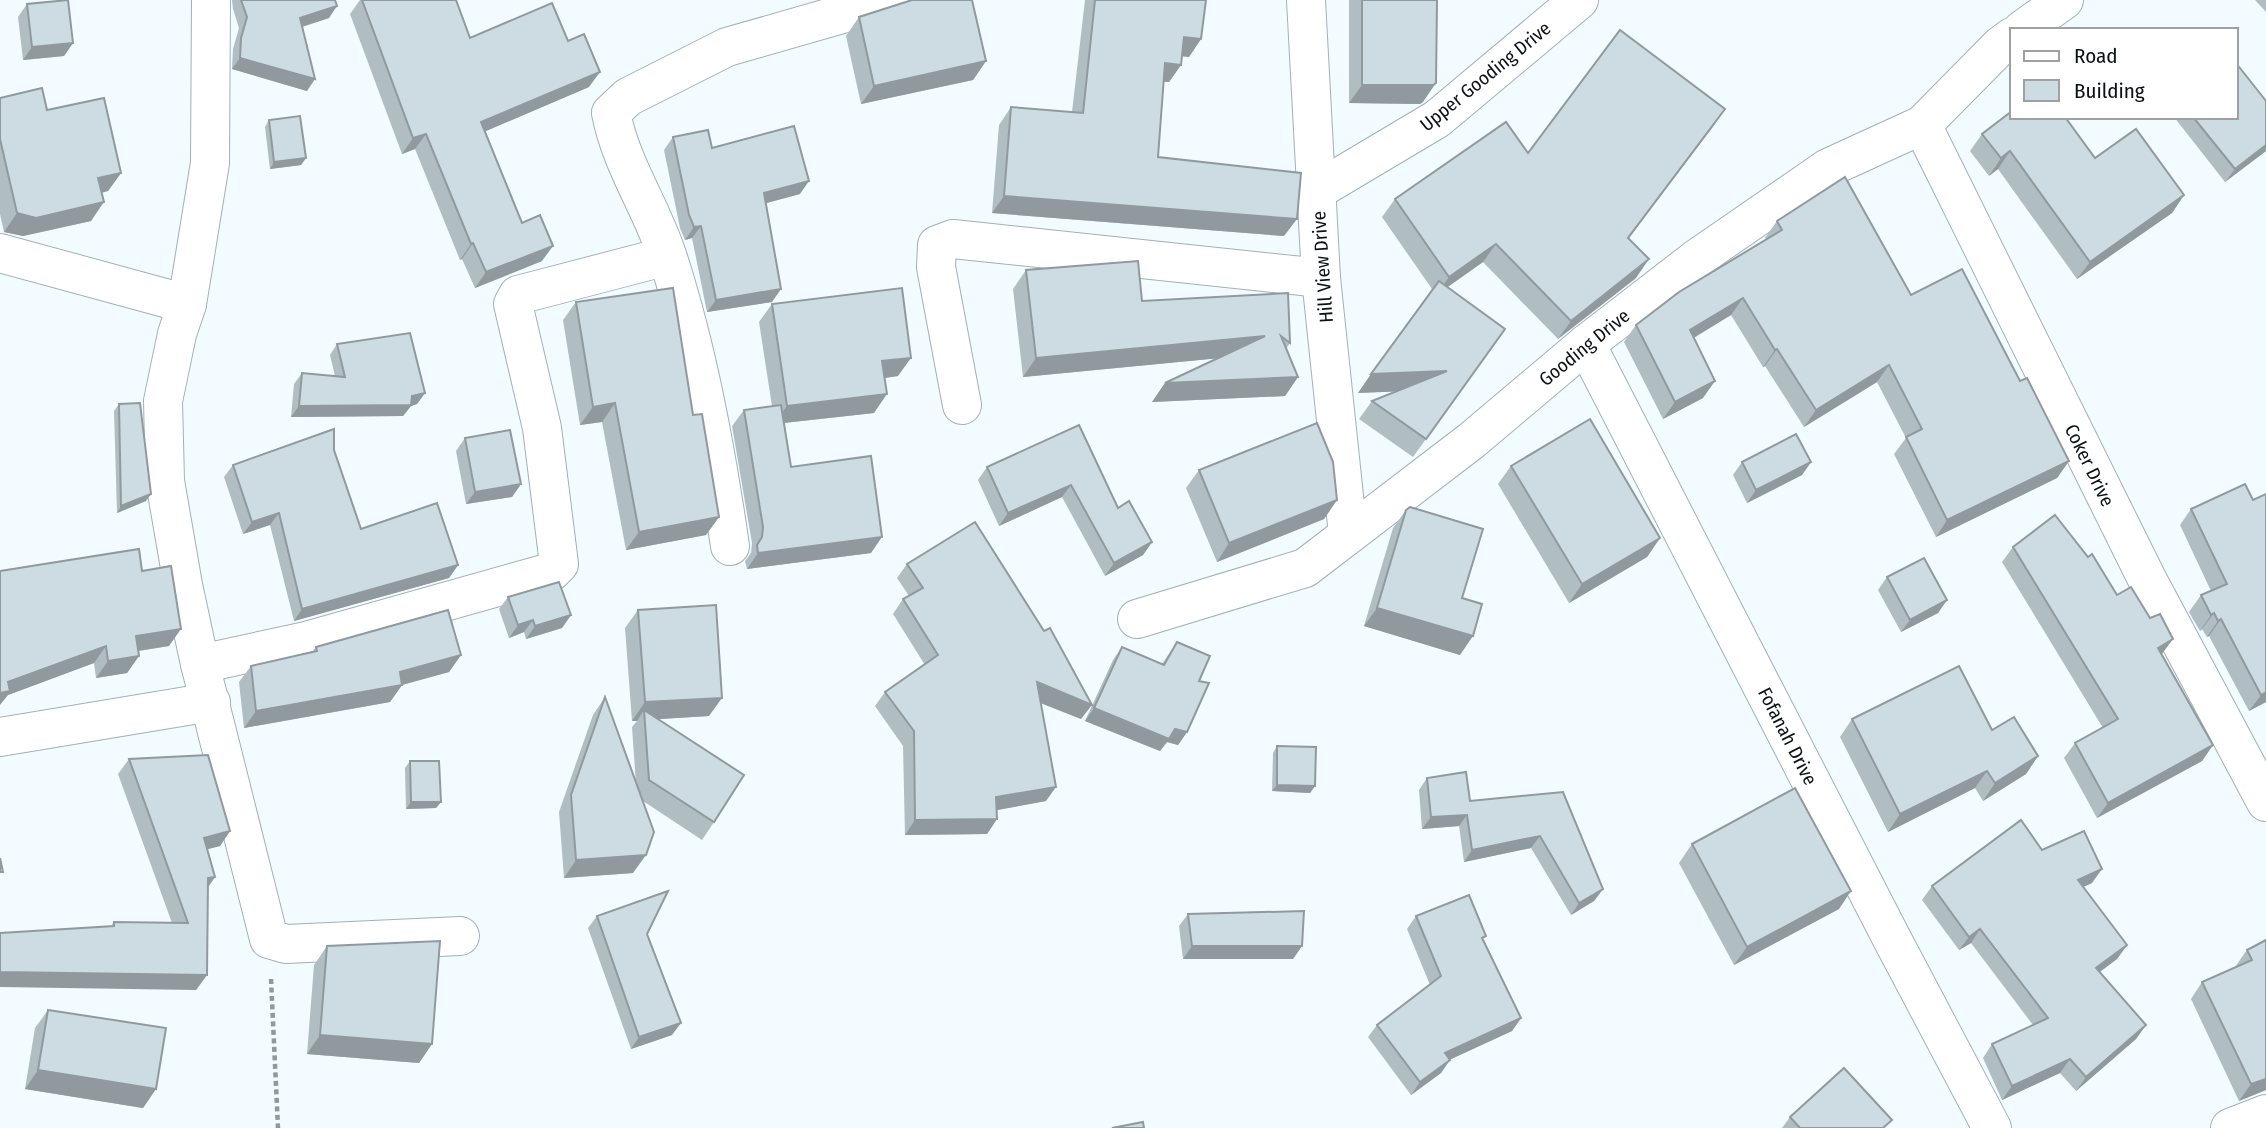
<svg xmlns="http://www.w3.org/2000/svg" width="2266" height="1128" font-family="'Fira Sans Condensed',sans-serif">
  <style>
    .lines { fill: none; stroke-linecap: round; stroke-linejoin: round }
    .street-casing { stroke: #a2b1b6; stroke-width: 40 }
    .path { stroke: #90989b; stroke-width: 4.5; stroke-dasharray: 5 3.5; stroke-linecap: butt }
    .street { stroke: #fff; stroke-width: 38 }
    .wall { fill: #b0bdc2 }
    .shaded-wall { fill: #909a9e }
    .building { fill: #cddce2; stroke: #909a9e; stroke-width: 2 }
    .labels { text-anchor: middle; stroke-width: 6; stroke-linejoin: round; paint-order: stroke }
    .street-label { font-size: 19px; fill: #0c1113; stroke: #fff }
  </style>
  <rect width="100%" height="100%" fill="#f2fbff"/>
  <g class="lines">
    <defs>
      <g id="street">
        <path d="M 211,0 L 210,163 L 187,304 L 177,334 L 163,401 L 165,481 L 183,585 L 200,664 L 269,939 L 286,944 L 460,936"/>
        <path d="M 1306,0 L 1321,278 L 1348,534"/>
        <path d="M 2022,30 L 2064,0"/>
        <path d="M 1922,125 L 2147,579 L 2266,802"/>
        <path d="M 1316,191 L 1437,119 L 1579,0"/>
        <path d="M 0,253 L 187,304"/>
        <path d="M 1586,344 L 1891,937 L 1992,1128"/>
        <path d="M 962,405 L 936,267 L 937,245 L 953,239 L 1321,278"/>
        <path d="M 730,546 C 716,450 698,351 668,258 C 652,208 621,165 611,113 L 628,97 L 727,47 L 891,0"/>
        <path d="M 1137,619 L 1305,568 L 1471,441 L 1586,344 L 1696,259 L 1828,168 L 1922,125 L 2000,46 L 2012,37"/>
        <path d="M 200,664 L 306,641 L 551,572 L 559,564 L 542,428 L 513,304 L 518,295 L 667,256"/>
        <path d="M 0,737 L 211,702"/>
        <path d="M 2230,1128 L 2266,1114"/>
      </g>
    </defs>
    <use href="#street" class="street-casing"/>
    <path class="path" d="M 271,979 L 278,1128"/>
    <use href="#street" class="street"/>
  </g>
  <g class="wall">
    <path d="M 232,0 L 335,0 L 329,18 L 302,27 L 307,91 L 232,69 L 233,49 L 239,28 L 233,9 Z"/>
    <path d="M 360,0 L 456,0 L 470,38 L 589,87 L 485,131 L 522,223 L 542,261 L 475,288 L 462,259 L 460,260 L 415,149 L 402,154 L 350,14 Z"/>
    <path d="M 1085,0 L 1206,0 L 1201,39 L 1189,57 L 1182,56 L 1181,65 L 1169,82 L 1164,82 L 1158,157 L 1284,236 L 992,213 L 999,125 L 1011,107 L 1072,112 Z"/>
    <path d="M 1349,0 L 1437,0 L 1423,102 L 1420,104 L 1349,103 Z"/>
    <path d="M 2255,0 L 2266,0 L 2266,12 Z"/>
    <path d="M 27,4 L 73,43 L 64,56 L 23,60 L 18,17 Z"/>
    <path d="M 859,17 L 986,61 L 973,80 L 861,104 L 846,36 Z"/>
    <path d="M 0,98 L 47,110 L 121,173 L 108,191 L 102,193 L 91,221 L 23,236 L 4,232 L 0,214 Z"/>
    <path d="M 2266,101 L 2266,151 L 2225,182 L 2174,117 L 2236,117 Z"/>
    <path d="M 1725,109 L 1629,238 L 1636,278 L 1558,339 L 1483,262 L 1448,287 L 1505,329 L 1413,457 L 1359,419 L 1372,401 L 1396,391 L 1358,393 L 1432,289 L 1382,217 L 1395,199 L 1528,153 Z"/>
    <path d="M 269,120 L 306,158 L 301,165 L 270,169 L 265,127 Z"/>
    <path d="M 1982,134 L 2184,195 L 2172,213 L 2077,279 L 1998,169 L 1989,176 L 1970,151 Z"/>
    <path d="M 673,137 L 712,148 L 800,194 L 766,203 L 772,302 L 707,312 L 692,238 L 685,240 L 680,228 L 664,150 Z"/>
    <path d="M 1777,221 L 1911,295 L 2020,381 L 2069,461 L 2057,478 L 1936,537 L 1894,454 L 1906,438 L 1877,382 L 1804,427 L 1765,366 L 1763,367 L 1731,315 L 1694,338 L 1703,398 L 1663,419 L 1624,342 L 1636,325 L 1766,240 L 1765,238 Z"/>
    <path d="M 1026,270 L 1142,301 L 1288,293 L 1290,343 L 1286,349 L 1298,377 L 1285,396 L 1152,402 L 1165,383 L 1219,358 L 1023,377 L 1013,289 Z"/>
    <path d="M 576,302 L 693,415 L 719,517 L 706,535 L 626,550 L 602,422 L 580,425 L 563,320 Z"/>
    <path d="M 772,304 L 898,376 L 885,378 L 874,413 L 784,423 L 791,467 L 871,553 L 747,569 L 745,561 L 751,553 L 752,543 L 732,426 L 744,410 L 772,406 L 759,322 Z"/>
    <path d="M 337,344 L 425,393 L 417,404 L 411,406 L 403,416 L 291,417 L 294,384 L 302,373 L 335,376 L 330,355 Z"/>
    <path d="M 119,404 L 146,501 L 117,513 L 114,411 Z"/>
    <path d="M 1079,425 L 1118,508 L 1152,542 L 1143,555 L 1105,576 L 1062,497 L 999,526 L 978,480 L 987,467 Z"/>
    <path d="M 465,438 L 521,484 L 512,497 L 466,504 L 456,451 Z"/>
    <path d="M 334,450 L 361,529 L 458,565 L 449,578 L 294,621 L 270,525 L 243,534 L 224,477 L 233,465 Z"/>
    <path d="M 1742,462 L 1811,462 L 1802,475 L 1747,503 L 1733,475 Z"/>
    <path d="M 1511,466 L 1660,538 L 1647,557 L 1569,603 L 1498,484 Z"/>
    <path d="M 1199,470 L 1337,500 L 1324,519 L 1217,562 L 1186,488 Z"/>
    <path d="M 2266,494 L 2266,702 L 2249,711 L 2209,636 L 2207,637 L 2202,629 L 2200,631 L 2189,612 L 2201,595 L 2211,591 L 2180,525 L 2191,509 L 2253,500 Z"/>
    <path d="M 1406,510 L 1462,598 L 1460,655 L 1364,626 L 1393,528 Z"/>
    <path d="M 2013,547 L 2117,595 L 2162,655 L 2213,745 L 2202,761 L 2097,818 L 2064,758 L 2075,743 L 2103,728 L 2002,562 Z"/>
    <path d="M 907,564 L 1081,719 L 1040,703 L 1046,801 L 997,810 L 997,819 L 987,834 L 905,835 L 903,746 L 875,706 L 885,692 L 925,665 L 893,614 L 903,599 L 909,596 L 897,578 Z"/>
    <path d="M 0,571 L 142,571 L 169,646 L 139,651 L 139,656 L 127,673 L 96,678 L 94,663 L 8,695 Z"/>
    <path d="M 1887,577 L 1947,600 L 1938,613 L 1901,632 L 1878,590 Z"/>
    <path d="M 508,597 L 571,615 L 562,628 L 526,639 L 524,632 L 509,638 L 499,609 Z"/>
    <path d="M 638,610 L 709,716 L 659,719 L 714,822 L 702,840 L 643,801 L 633,873 L 564,878 L 559,812 L 593,715 L 605,697 L 636,784 L 632,727 L 637,721 L 632,721 L 625,628 Z"/>
    <path d="M 1177,642 L 1199,681 L 1187,732 L 1178,745 L 1167,742 L 1160,751 L 1085,721 L 1113,660 L 1122,647 L 1162,664 Z"/>
    <path d="M 316,647 L 461,655 L 449,672 L 402,685 L 390,702 L 244,728 L 239,682 L 251,666 L 313,651 Z"/>
    <path d="M 1852,719 L 1992,730 L 2038,756 L 2026,774 L 1983,801 L 1975,788 L 1888,832 L 1840,737 Z"/>
    <path d="M 1277,746 L 1315,786 L 1310,793 L 1272,791 L 1273,753 Z"/>
    <path d="M 129,759 L 230,831 L 220,846 L 207,849 L 207,975 L 196,990 L 111,926 L 114,922 L 172,923 L 118,774 Z"/>
    <path d="M 410,761 L 441,802 L 436,808 L 406,809 L 405,768 Z"/>
    <path d="M 1427,778 L 1470,801 L 1563,792 L 1603,889 L 1594,901 L 1571,915 L 1531,848 L 1464,862 L 1459,826 L 1422,829 L 1419,790 Z"/>
    <path d="M 1692,844 L 1839,909 L 1734,965 L 1679,863 Z"/>
    <path d="M 2042,850 L 2092,883 L 2083,887 L 2127,945 L 2117,959 L 2100,972 L 2146,1025 L 2136,1039 L 2076,1091 L 2060,1073 L 2002,1100 L 1983,1058 L 1992,1044 L 2033,1025 L 1971,943 L 1959,950 L 1922,900 L 1932,886 Z"/>
    <path d="M 1188,914 L 1302,946 L 1293,959 L 1183,959 L 1179,926 Z"/>
    <path d="M 597,916 L 647,934 L 672,1035 L 631,1049 L 588,928 Z"/>
    <path d="M 1416,916 L 1484,940 L 1521,1018 L 1512,1031 L 1449,1060 L 1441,1073 L 1411,1095 L 1368,1037 L 1377,1025 L 1430,985 L 1407,929 Z"/>
    <path d="M 2266,940 L 2266,1090 L 2239,1101 L 2191,999 L 2202,982 L 2235,967 L 2247,950 Z"/>
    <path d="M 327,946 L 432,1044 L 419,1063 L 307,1054 L 314,965 Z"/>
    <path d="M 48,1010 L 156,1089 L 143,1108 L 25,1089 L 35,1028 Z"/>
    <path d="M 1790,1117 L 1886,1128 L 1782,1128 Z"/>
  </g>
  <g class="shaded-wall">
    <path d="M 337,6 L 329,18 L 292,30 L 300,18 Z"/>
    <path d="M 1184,37 L 1201,39 L 1189,57 L 1172,55 Z"/>
    <path d="M 73,43 L 64,56 L 23,60 L 32,47 Z"/>
    <path d="M 240,58 L 315,79 L 307,91 L 232,69 Z"/>
    <path d="M 986,61 L 973,80 L 861,104 L 874,86 Z"/>
    <path d="M 1165,63 L 1181,65 L 1169,82 L 1153,81 Z"/>
    <path d="M 600,72 L 589,87 L 470,138 L 481,122 Z"/>
    <path d="M 1436,83 L 1423,102 L 1420,104 L 1349,103 L 1362,85 Z"/>
    <path d="M 1725,109 L 1712,128 L 1615,256 L 1628,238 Z"/>
    <path d="M 426,134 L 415,149 L 402,154 L 413,138 Z"/>
    <path d="M 2266,145 L 2266,151 L 2225,182 L 2235,169 Z"/>
    <path d="M 2010,151 L 1998,169 L 1989,176 L 2001,158 Z"/>
    <path d="M 306,158 L 301,165 L 270,169 L 274,162 Z"/>
    <path d="M 121,173 L 108,191 L 85,196 L 98,178 Z"/>
    <path d="M 809,181 L 800,194 L 755,206 L 764,193 Z"/>
    <path d="M 2184,195 L 2172,213 L 2077,279 L 2090,262 Z"/>
    <path d="M 1004,196 L 1297,219 L 1284,236 L 992,213 Z"/>
    <path d="M 104,202 L 91,221 L 23,236 L 4,232 L 17,213 Z"/>
    <path d="M 701,226 L 692,238 L 685,240 L 694,227 Z"/>
    <path d="M 473,243 L 462,259 L 460,260 L 471,244 Z"/>
    <path d="M 1496,244 L 1483,262 L 1436,295 L 1449,277 Z"/>
    <path d="M 553,246 L 542,261 L 475,288 L 486,272 Z"/>
    <path d="M 1649,259 L 1636,278 L 1558,339 L 1571,321 Z"/>
    <path d="M 781,289 L 772,302 L 707,312 L 716,300 Z"/>
    <path d="M 1743,298 L 1731,315 L 1678,347 L 1690,330 Z"/>
    <path d="M 1265,336 L 1252,355 L 1023,377 L 1036,358 Z"/>
    <path d="M 1777,349 L 1765,366 L 1763,367 L 1775,350 Z"/>
    <path d="M 911,358 L 898,376 L 870,380 L 882,361 Z"/>
    <path d="M 1889,365 L 1877,382 L 1804,427 L 1816,410 Z"/>
    <path d="M 1447,371 L 1434,390 L 1358,393 L 1371,374 Z"/>
    <path d="M 1298,377 L 1285,396 L 1152,402 L 1165,383 Z"/>
    <path d="M 1715,381 L 1703,398 L 1663,419 L 1675,402 Z"/>
    <path d="M 425,393 L 417,404 L 411,406 L 403,416 L 291,417 L 299,406 L 412,396 Z"/>
    <path d="M 887,394 L 874,413 L 774,424 L 787,406 Z"/>
    <path d="M 615,403 L 602,422 L 580,425 L 593,407 Z"/>
    <path d="M 2069,461 L 2057,478 L 1936,537 L 1947,520 Z"/>
    <path d="M 1811,462 L 1802,475 L 1747,503 L 1756,490 Z"/>
    <path d="M 521,484 L 512,497 L 466,504 L 475,492 Z"/>
    <path d="M 1071,485 L 1062,497 L 999,526 L 1008,513 Z"/>
    <path d="M 151,494 L 146,501 L 117,513 L 121,506 Z"/>
    <path d="M 1337,500 L 1324,519 L 1217,562 L 1229,543 Z"/>
    <path d="M 279,513 L 270,525 L 243,534 L 252,522 Z"/>
    <path d="M 719,517 L 706,535 L 626,550 L 639,532 Z"/>
    <path d="M 882,537 L 871,553 L 747,569 L 758,553 Z"/>
    <path d="M 1660,538 L 1647,557 L 1569,603 L 1582,584 Z"/>
    <path d="M 1152,542 L 1143,555 L 1105,576 L 1114,563 Z"/>
    <path d="M 458,565 L 449,578 L 294,621 L 302,609 Z"/>
    <path d="M 1947,600 L 1938,613 L 1901,632 L 1910,620 Z"/>
    <path d="M 1377,608 L 1473,636 L 1460,655 L 1364,626 Z"/>
    <path d="M 2214,613 L 2202,629 L 2200,631 L 2211,615 Z"/>
    <path d="M 571,615 L 562,628 L 526,639 L 535,626 Z"/>
    <path d="M 2221,619 L 2209,636 L 2207,637 L 2218,621 Z"/>
    <path d="M 533,620 L 524,632 L 509,638 L 518,625 Z"/>
    <path d="M 181,629 L 169,646 L 124,653 L 136,636 Z"/>
    <path d="M 2173,639 L 2162,654 L 2148,664 L 2158,648 Z"/>
    <path d="M 106,646 L 94,663 L 8,695 L 0,705 L 0,693 L 8,682 Z"/>
    <path d="M 461,655 L 449,672 L 398,686 L 402,685 L 390,702 L 244,728 L 256,711 Z"/>
    <path d="M 139,656 L 127,673 L 96,678 L 108,661 Z"/>
    <path d="M 1037,682 L 1092,705 L 1081,719 L 1026,697 Z"/>
    <path d="M 2266,692 L 2266,702 L 2249,711 L 2261,695 Z"/>
    <path d="M 722,698 L 709,716 L 645,720 L 644,710 L 637,721 L 632,721 L 645,702 Z"/>
    <path d="M 1094,708 L 1175,729 L 1187,732 L 1178,745 L 1167,742 L 1160,751 L 1085,721 Z"/>
    <path d="M 2213,745 L 2202,761 L 2097,818 L 2108,803 Z"/>
    <path d="M 2038,756 L 2026,774 L 1983,801 L 1995,783 Z"/>
    <path d="M 1987,771 L 1975,788 L 1888,832 L 1900,814 Z"/>
    <path d="M 1277,785 L 1315,786 L 1310,793 L 1272,791 Z"/>
    <path d="M 1056,787 L 1046,801 L 986,812 L 996,797 Z"/>
    <path d="M 411,802 L 441,802 L 436,808 L 406,809 Z"/>
    <path d="M 1467,815 L 1459,826 L 1422,829 L 1431,817 Z"/>
    <path d="M 997,819 L 987,834 L 905,835 L 915,820 Z"/>
    <path d="M 230,831 L 220,846 L 193,853 L 204,838 Z"/>
    <path d="M 1540,836 L 1531,848 L 1464,862 L 1472,850 Z"/>
    <path d="M 646,855 L 633,873 L 564,878 L 576,860 Z"/>
    <path d="M 2102,869 L 2092,883 L 2068,894 L 2078,880 Z"/>
    <path d="M 215,877 L 205,892 L 208,878 Z"/>
    <path d="M 1603,889 L 1594,901 L 1571,915 L 1579,903 Z"/>
    <path d="M 1851,891 L 1839,909 L 1734,965 L 1747,947 Z"/>
    <path d="M 1980,929 L 1971,943 L 1959,950 L 1969,937 Z"/>
    <path d="M 2127,945 L 2117,959 L 2086,982 L 2096,968 Z"/>
    <path d="M 1192,946 L 1302,946 L 1293,959 L 1183,959 Z"/>
    <path d="M 0,972 L 207,975 L 196,990 L 0,987 Z"/>
    <path d="M 1521,1018 L 1512,1031 L 1436,1066 L 1445,1053 Z"/>
    <path d="M 681,1023 L 672,1035 L 631,1049 L 639,1037 Z"/>
    <path d="M 2146,1025 L 2136,1039 L 2076,1091 L 2086,1077 Z"/>
    <path d="M 320,1035 L 432,1044 L 419,1063 L 307,1054 Z"/>
    <path d="M 2070,1059 L 2060,1073 L 2002,1100 L 2012,1086 Z"/>
    <path d="M 1450,1060 L 1441,1073 L 1411,1095 L 1420,1082 Z"/>
    <path d="M 38,1070 L 156,1089 L 143,1108 L 25,1089 Z"/>
    <path d="M 2266,1079 L 2266,1090 L 2239,1101 L 2251,1084 Z"/>
  </g>
  <g class="building">
    <path d="M 68,0 L 73,43 L 32,47 L 27,4 Z"/>
    <path d="M 241,0 L 335,0 L 337,6 L 300,18 L 315,79 L 240,58 L 241,38 L 247,17 Z"/>
    <path d="M 362,0 L 456,0 L 470,38 L 552,3 L 568,41 L 584,34 L 600,72 L 481,122 L 522,223 L 540,215 L 553,246 L 486,272 L 473,243 L 471,244 L 426,134 L 413,138 Z"/>
    <path d="M 912,0 L 972,0 L 986,61 L 874,86 L 859,17 Z"/>
    <path d="M 1095,0 L 1206,0 L 1201,39 L 1184,37 L 1181,65 L 1165,63 L 1158,157 L 1301,173 L 1297,219 L 1004,196 L 1011,107 L 1083,113 Z"/>
    <path d="M 1362,0 L 1437,0 L 1436,83 L 1433,85 L 1362,85 Z"/>
    <path d="M 1620,30 L 1725,109 L 1628,238 L 1649,259 L 1571,321 L 1496,244 L 1449,277 L 1395,199 L 1506,122 L 1528,153 Z"/>
    <path d="M 2236,63 L 2266,101 L 2266,145 L 2235,169 L 2193,117 L 2236,117 Z"/>
    <path d="M 42,88 L 47,110 L 104,98 L 121,173 L 98,178 L 104,202 L 36,218 L 17,213 L 0,139 L 0,98 Z"/>
    <path d="M 2012,111 L 2012,117 L 2065,117 L 2095,158 L 2136,129 L 2184,195 L 2090,262 L 2010,151 L 2001,158 L 1982,134 Z"/>
    <path d="M 300,116 L 306,158 L 274,162 L 269,120 Z"/>
    <path d="M 794,126 L 809,181 L 764,193 L 781,289 L 716,300 L 701,226 L 694,227 L 689,215 L 673,137 L 708,130 L 712,148 Z"/>
    <path d="M 1845,177 L 1911,295 L 1962,269 L 2020,381 L 2027,378 L 2069,461 L 1947,520 L 1906,437 L 1922,429 L 1889,365 L 1816,410 L 1777,349 L 1775,350 L 1743,298 L 1690,330 L 1715,381 L 1675,402 L 1636,325 L 1679,292 L 1782,230 L 1777,221 Z"/>
    <path d="M 1138,261 L 1142,301 L 1288,293 L 1290,343 L 1281,336 L 1298,377 L 1165,383 L 1265,336 L 1036,358 L 1026,270 Z"/>
    <path d="M 1439,281 L 1505,329 L 1426,439 L 1372,401 L 1447,371 L 1371,374 Z"/>
    <path d="M 673,288 L 693,415 L 702,414 L 719,517 L 639,532 L 615,403 L 593,407 L 576,302 Z"/>
    <path d="M 902,288 L 911,358 L 882,361 L 887,394 L 787,406 L 772,304 Z"/>
    <path d="M 410,333 L 425,393 L 412,396 L 411,405 L 299,406 L 302,373 L 345,377 L 337,344 Z"/>
    <path d="M 140,403 L 151,494 L 121,506 L 119,404 Z"/>
    <path d="M 781,405 L 791,467 L 871,456 L 882,537 L 758,553 L 757,545 L 762,537 L 763,527 L 744,410 Z"/>
    <path d="M 1590,419 L 1660,538 L 1582,584 L 1511,466 Z"/>
    <path d="M 1317,423 L 1333,462 L 1337,500 L 1229,543 L 1199,470 Z"/>
    <path d="M 1079,425 L 1118,508 L 1129,501 L 1152,542 L 1114,563 L 1071,485 L 1008,513 L 987,467 Z"/>
    <path d="M 334,429 L 334,450 L 361,529 L 437,503 L 458,565 L 302,609 L 279,513 L 252,522 L 233,465 Z"/>
    <path d="M 510,430 L 521,484 L 475,492 L 465,438 Z"/>
    <path d="M 1796,434 L 1811,462 L 1756,490 L 1742,462 Z"/>
    <path d="M 2245,484 L 2253,500 L 2266,494 L 2266,692 L 2261,695 L 2221,619 L 2218,621 L 2214,613 L 2211,615 L 2201,595 L 2227,584 L 2191,509 Z"/>
    <path d="M 1410,507 L 1483,529 L 1462,598 L 1482,604 L 1473,636 L 1377,608 L 1406,510 Z"/>
    <path d="M 2055,515 L 2088,557 L 2092,554 L 2117,595 L 2131,587 L 2150,618 L 2160,614 L 2173,639 L 2158,648 L 2213,745 L 2108,803 L 2075,743 L 2118,719 L 2013,547 Z"/>
    <path d="M 975,522 L 1044,631 L 1050,628 L 1092,705 L 1037,682 L 1056,787 L 996,797 L 997,819 L 915,820 L 914,731 L 885,692 L 938,655 L 903,599 L 923,588 L 907,564 Z"/>
    <path d="M 139,549 L 142,571 L 171,566 L 181,629 L 136,636 L 139,656 L 108,661 L 106,646 L 8,682 L 10,691 L 0,693 L 0,571 Z"/>
    <path d="M 1924,558 L 1947,600 L 1910,620 L 1887,577 Z"/>
    <path d="M 559,582 L 571,615 L 535,626 L 533,620 L 518,625 L 508,597 Z"/>
    <path d="M 716,605 L 722,698 L 645,702 L 638,610 Z"/>
    <path d="M 448,610 L 461,655 L 400,672 L 402,685 L 256,711 L 251,666 L 317,651 L 316,647 Z"/>
    <path d="M 1177,642 L 1210,656 L 1199,681 L 1209,683 L 1187,732 L 1175,729 L 1169,739 L 1094,708 L 1122,647 L 1164,665 Z"/>
    <path d="M 1959,666 L 1992,730 L 2014,717 L 2038,756 L 1995,783 L 1987,771 L 1900,814 L 1852,719 Z"/>
    <path d="M 605,697 L 654,832 L 646,855 L 576,860 L 571,795 Z"/>
    <path d="M 644,710 L 744,775 L 714,822 L 649,780 Z"/>
    <path d="M 1277,746 L 1316,747 L 1315,786 L 1277,785 Z"/>
    <path d="M 208,755 L 230,831 L 204,838 L 215,877 L 208,878 L 207,975 L 0,972 L 0,933 L 114,926 L 114,922 L 188,923 L 129,759 Z"/>
    <path d="M 410,761 L 439,761 L 441,802 L 411,802 Z"/>
    <path d="M 1466,772 L 1470,801 L 1563,792 L 1603,889 L 1579,903 L 1540,836 L 1472,850 L 1467,815 L 1431,817 L 1427,778 Z"/>
    <path d="M 1795,788 L 1851,891 L 1747,947 L 1692,844 Z"/>
    <path d="M 2021,820 L 2042,850 L 2084,831 L 2102,869 L 2078,880 L 2127,945 L 2096,968 L 2146,1025 L 2086,1077 L 2070,1059 L 2012,1086 L 1992,1044 L 2048,1018 L 1980,929 L 1969,937 L 1932,886 Z"/>
    <path d="M 0,858 L 3,872 L 0,872 Z"/>
    <path d="M 668,891 L 647,934 L 681,1023 L 639,1037 L 597,916 Z"/>
    <path d="M 1469,895 L 1486,936 L 1482,938 L 1521,1018 L 1445,1053 L 1450,1060 L 1420,1082 L 1377,1025 L 1441,976 L 1416,916 Z"/>
    <path d="M 1304,911 L 1302,946 L 1192,946 L 1188,914 Z"/>
    <path d="M 2266,940 L 2266,1079 L 2251,1084 L 2202,982 L 2252,960 L 2247,950 Z"/>
    <path d="M 440,941 L 432,1044 L 320,1035 L 327,946 Z"/>
    <path d="M 48,1010 L 166,1028 L 156,1089 L 38,1070 Z"/>
    <path d="M 1844,1068 L 1892,1120 L 1883,1128 L 1800,1128 L 1790,1117 Z"/>
    <path d="M 1143,1122 L 1144,1128 L 1112,1128 Z"/>
  </g>
  <g class="labels">
    <g class="street-label">
      <text transform="translate(1485 76) rotate(-39)" y="7">Upper Gooding Drive</text>
      <text transform="translate(1322 267) rotate(-94)" y="7">Hill View Drive</text>
      <text transform="translate(1584 347) rotate(-39)" y="7">Gooding Drive</text>
      <text transform="translate(2090 465) rotate(64)" y="7">Coker Drive</text>
      <text transform="translate(1788 736) rotate(63)" y="7">Fofanah Drive</text>
    </g>
  </g>
  <rect x="2010" y="28" width="228" height="91" fill="#ffffff" stroke="#9ea0a1" stroke-width="2"/>
  <rect x="2024" y="51" width="35" height="10" fill="#ffffff" stroke="#9ea0a1" stroke-width="2"/>
  <text x="2074" y="63" font-size="21" fill="#0c1113">Road</text>
  <rect x="2024" y="80" width="35" height="21" fill="#cddce2" stroke="#9ea0a1" stroke-width="2"/>
  <text x="2074" y="98" font-size="21" fill="#0c1113">Building</text>
</svg>
